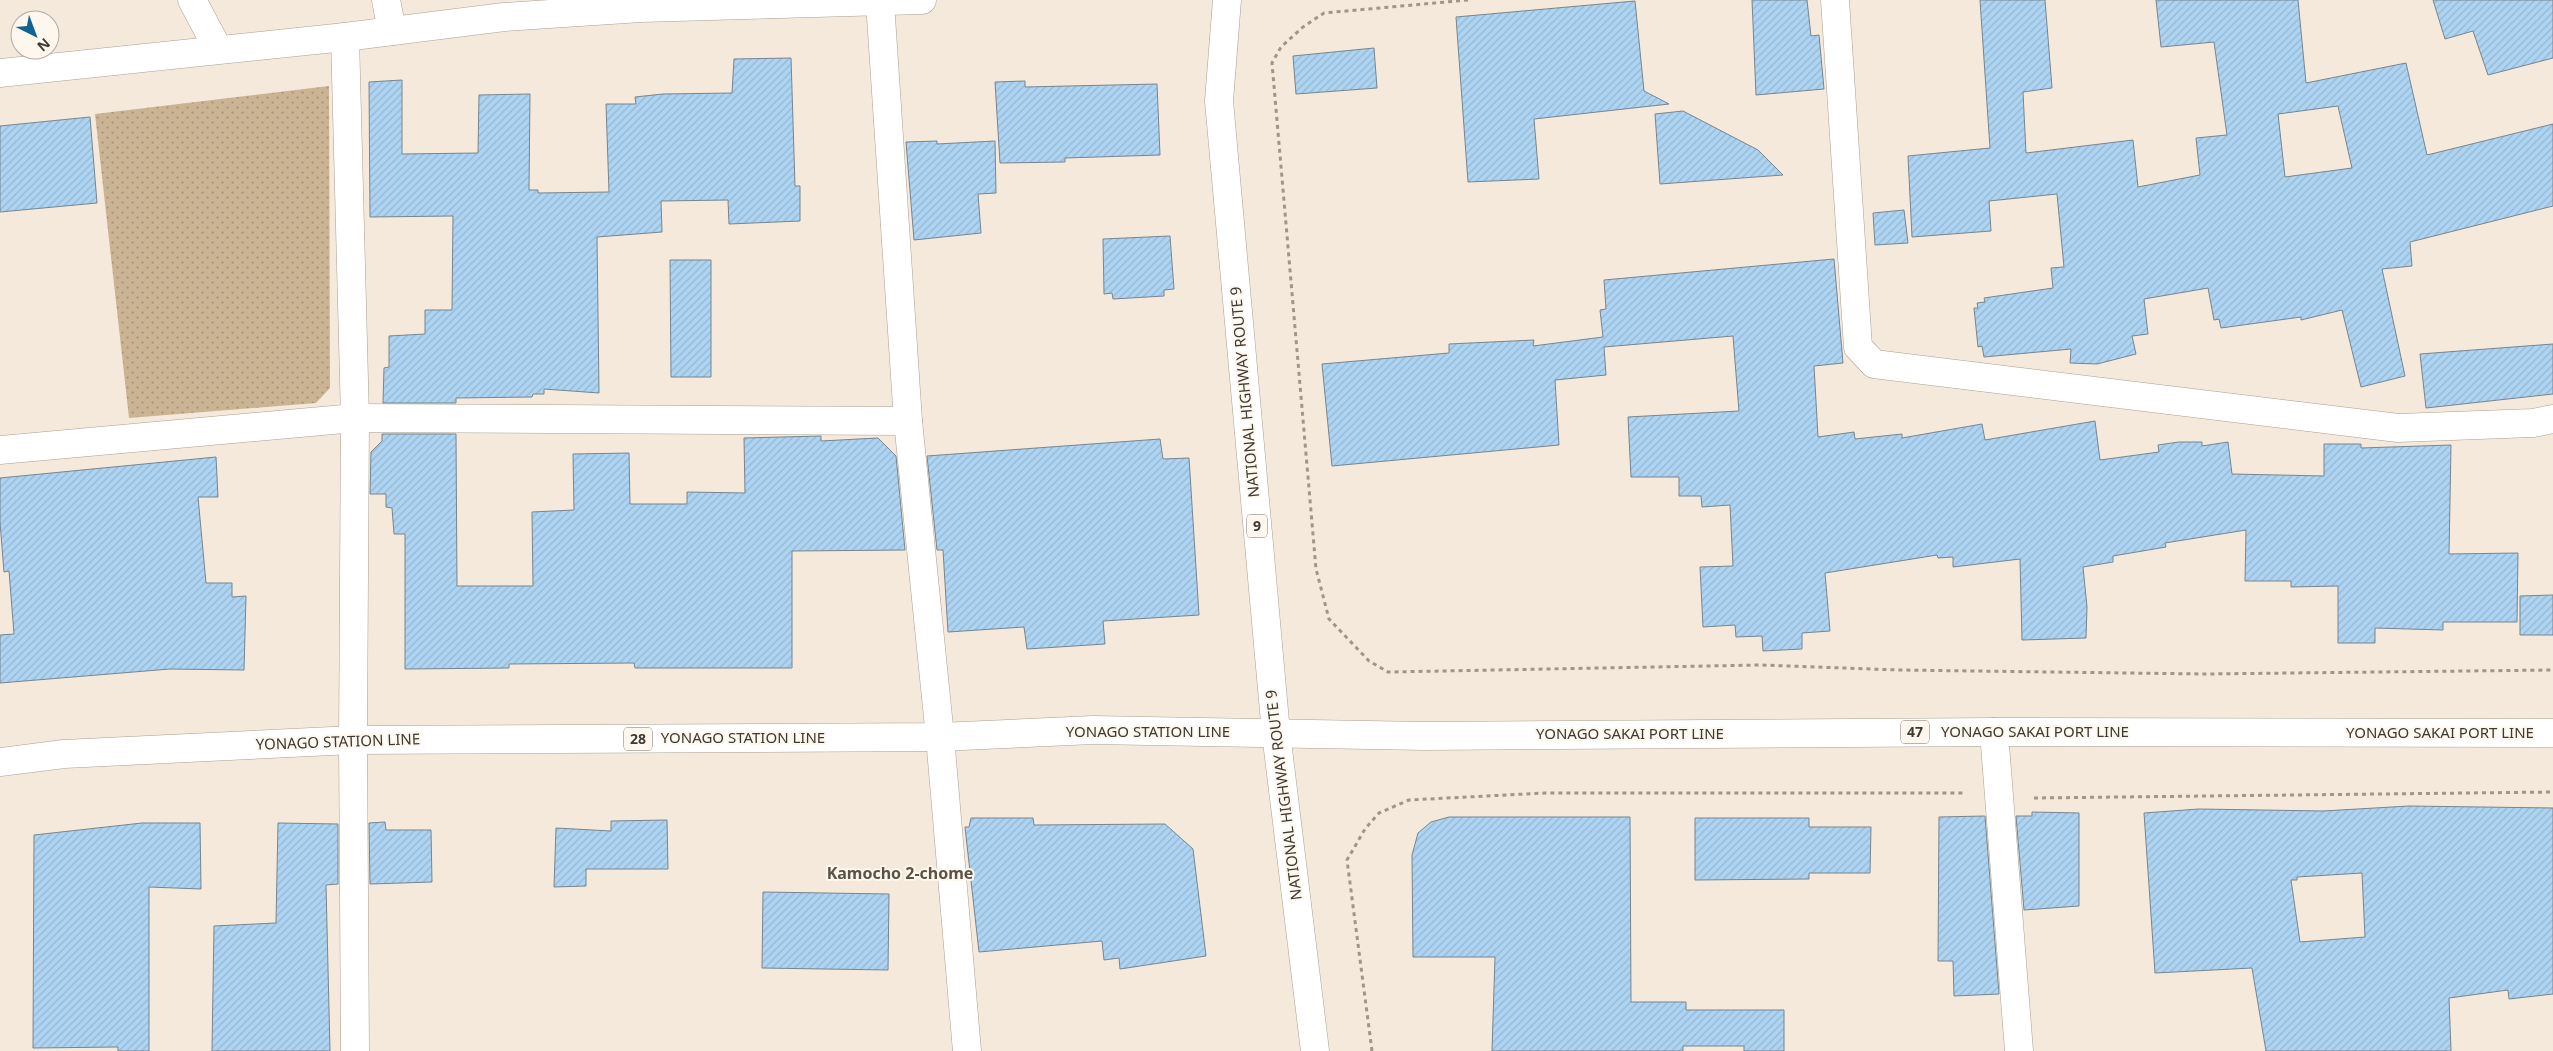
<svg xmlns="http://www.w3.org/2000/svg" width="2553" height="1051" font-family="'Noto Sans',sans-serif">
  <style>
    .park { fill: url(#park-dots) }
    .building { fill: url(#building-hatch); stroke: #77858f; fill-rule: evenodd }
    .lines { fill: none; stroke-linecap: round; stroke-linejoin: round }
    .minor-casing { stroke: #aaa092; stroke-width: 29 }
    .major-casing { stroke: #aaa092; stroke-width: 29 }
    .highway-casing { stroke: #aaa092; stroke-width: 29 }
    .path { stroke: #9e968c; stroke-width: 3; stroke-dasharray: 4 4; stroke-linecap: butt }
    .minor { stroke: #fff; stroke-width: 28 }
    .major { stroke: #fff; stroke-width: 28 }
    .highway { stroke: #fff; stroke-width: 28 }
    .labels { text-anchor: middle; stroke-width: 4; stroke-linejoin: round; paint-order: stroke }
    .shield { fill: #fef7ee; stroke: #77726b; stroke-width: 1 }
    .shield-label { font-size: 14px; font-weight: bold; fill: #3d3933 }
    .street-label { font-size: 15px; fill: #3d3933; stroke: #fef7ee }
    .neighbourhood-label { font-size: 16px; font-weight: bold; fill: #5c5347; stroke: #fef7ee }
  </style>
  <defs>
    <pattern id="park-dots" width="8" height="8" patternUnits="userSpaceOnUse" patternTransform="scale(1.25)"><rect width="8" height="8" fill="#cbb494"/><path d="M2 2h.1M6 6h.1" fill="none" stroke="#a69379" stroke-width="1.8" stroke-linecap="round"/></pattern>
    <pattern id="building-hatch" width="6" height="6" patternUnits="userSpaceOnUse" patternTransform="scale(1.25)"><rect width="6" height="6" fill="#add4f2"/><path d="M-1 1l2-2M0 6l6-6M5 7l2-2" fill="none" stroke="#96b7d0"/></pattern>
  </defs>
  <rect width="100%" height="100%" fill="#f4e9db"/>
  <path class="park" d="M 329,86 L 330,388 L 316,403 L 129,418 L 95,114 Z"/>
  <g class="building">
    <path d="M 1752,0 L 1807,0 L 1811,36 L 1819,35 L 1824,89 L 1756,95 Z"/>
    <path d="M 1980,0 L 2045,0 L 2052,88 L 2023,92 L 2026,153 L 2133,140 L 2138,187 L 2200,175 L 2196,138 L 2227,135 L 2214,42 L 2161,47 L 2156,0 L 2298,0 L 2306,83 L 2406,63 L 2427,155 L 2553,124 L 2553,206 L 2410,242 L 2412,266 L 2382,269 L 2405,376 L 2361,387 L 2342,310 L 2301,320 L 2301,317 L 2221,328 L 2219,319 L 2214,320 L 2208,288 L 2144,299 L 2148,334 L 2132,336 L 2136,354 L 2097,364 L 2070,363 L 2071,349 L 1984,357 L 1982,346 L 1978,347 L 1974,308 L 1978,308 L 1977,303 L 1985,302 L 1984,298 L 2053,288 L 2051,268 L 2064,267 L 2057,194 L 1989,201 L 1991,231 L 1912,237 L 1908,156 L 1990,148 ZM 2338,106 L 2352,168 L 2285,177 L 2278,114 Z"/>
    <path d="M 2433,0 L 2553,0 L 2553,58 L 2488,75 L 2473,31 L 2445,39 Z"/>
    <path d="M 1635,1 L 1644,91 L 1669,104 L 1534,119 L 1539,179 L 1468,182 L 1456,17 Z"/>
    <path d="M 1374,48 L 1377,88 L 1296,94 L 1293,56 Z"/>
    <path d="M 791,58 L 795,186 L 800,186 L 800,221 L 729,224 L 728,200 L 661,201 L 662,232 L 597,237 L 599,393 L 544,389 L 544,394 L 533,394 L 532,397 L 456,398 L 456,403 L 383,403 L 384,368 L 389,367 L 389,336 L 425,334 L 425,310 L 452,310 L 453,216 L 370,217 L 369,82 L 402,80 L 402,154 L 478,153 L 479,95 L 530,94 L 529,190 L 538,190 L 538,193 L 609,192 L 606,104 L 636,104 L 635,97 L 663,94 L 732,93 L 734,59 Z"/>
    <path d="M 1025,81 L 1025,87 L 1157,84 L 1160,155 L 1065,158 L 1065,162 L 1000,163 L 995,82 Z"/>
    <path d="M 1683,111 L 1758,150 L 1783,175 L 1660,184 L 1655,114 Z"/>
    <path d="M 90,117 L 97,203 L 0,212 L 0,126 Z"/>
    <path d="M 937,141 L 937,144 L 995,141 L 996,193 L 978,194 L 981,233 L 914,240 L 906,142 Z"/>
    <path d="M 1904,210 L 1908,243 L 1875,245 L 1873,213 Z"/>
    <path d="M 1170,236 L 1174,289 L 1164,290 L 1164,296 L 1113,299 L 1112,293 L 1104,294 L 1103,239 Z"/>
    <path d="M 1834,259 L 1843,363 L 1814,366 L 1818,437 L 1854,432 L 1855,439 L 1902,434 L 1902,438 L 1982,424 L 1985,440 L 2095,421 L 2100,460 L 2159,452 L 2158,445 L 2179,442 L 2202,442 L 2202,446 L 2228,442 L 2232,474 L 2324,476 L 2324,444 L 2361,444 L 2361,448 L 2451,445 L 2449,554 L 2518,553 L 2517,622 L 2443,622 L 2443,630 L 2375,628 L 2375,643 L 2338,643 L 2338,586 L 2291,587 L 2291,581 L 2245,581 L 2246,530 L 2165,543 L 2166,547 L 2113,556 L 2113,562 L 2083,567 L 2087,607 L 2086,638 L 2022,640 L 2020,559 L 1953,567 L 1953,557 L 1938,558 L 1937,555 L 1825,573 L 1830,631 L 1802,633 L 1802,649 L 1763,651 L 1762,636 L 1736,637 L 1735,625 L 1703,627 L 1700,567 L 1733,566 L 1730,505 L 1702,507 L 1701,496 L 1679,496 L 1679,477 L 1631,477 L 1628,417 L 1739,411 L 1733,336 L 1604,347 L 1606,375 L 1555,380 L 1559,445 L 1332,466 L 1322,364 L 1449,353 L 1449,344 L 1534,340 L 1533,346 L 1603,337 L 1600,310 L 1606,309 L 1604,280 Z"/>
    <path d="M 670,260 L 711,260 L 711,377 L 671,377 Z"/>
    <path d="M 2553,344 L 2553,394 L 2426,408 L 2420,354 Z"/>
    <path d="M 382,434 L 456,434 L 457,586 L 533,586 L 532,512 L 574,510 L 573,454 L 629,453 L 630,504 L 687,504 L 687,492 L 745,493 L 744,438 L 821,436 L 821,441 L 878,438 L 896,456 L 905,550 L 792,551 L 792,668 L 635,668 L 634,663 L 509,664 L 509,668 L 405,669 L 405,534 L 394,534 L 392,508 L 386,507 L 386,494 L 370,494 L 371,452 L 382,441 Z"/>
    <path d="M 1160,439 L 1163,459 L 1189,458 L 1199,615 L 1103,621 L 1105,644 L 1027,649 L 1024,627 L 948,632 L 943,550 L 937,550 L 927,456 Z"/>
    <path d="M 216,457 L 218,497 L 198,497 L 206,583 L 232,583 L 232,597 L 246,596 L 244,670 L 170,669 L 0,683 L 0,635 L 14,634 L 9,571 L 4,572 L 0,522 L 0,478 Z"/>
    <path d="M 2553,595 L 2553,635 L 2520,635 L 2520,596 Z"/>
    <path d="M 2409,806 L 2553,808 L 2553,994 L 2509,999 L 2508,990 L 2449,998 L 2451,1051 L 2266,1051 L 2252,968 L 2155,973 L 2144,813 L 2199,809 L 2323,811 ZM 2362,873 L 2365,937 L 2300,942 L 2291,880 L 2297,880 L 2297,877 Z"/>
    <path d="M 2032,812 L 2079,813 L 2079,906 L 2024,910 L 2016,816 L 2032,816 Z"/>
    <path d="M 1985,816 L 1999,994 L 1954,996 L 1953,961 L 1938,961 L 1939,817 Z"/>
    <path d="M 1630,817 L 1631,1002 L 1686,1002 L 1686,1010 L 1784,1010 L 1784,1051 L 1744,1051 L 1744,1046 L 1683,1046 L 1683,1051 L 1492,1051 L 1495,957 L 1413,957 L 1412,855 L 1418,833 L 1431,822 L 1449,817 Z"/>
    <path d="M 971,818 L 1033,818 L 1034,825 L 1165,824 L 1193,849 L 1206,956 L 1120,969 L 1119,958 L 1104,960 L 1102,941 L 979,952 L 965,827 L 969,827 Z"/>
    <path d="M 1695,818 L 1809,818 L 1809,827 L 1871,827 L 1870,873 L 1809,873 L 1809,879 L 1695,880 Z"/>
    <path d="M 667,820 L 668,869 L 586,869 L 586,886 L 554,887 L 556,828 L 611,831 L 611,821 Z"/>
    <path d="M 385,822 L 386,830 L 431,830 L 432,882 L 370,884 L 369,823 Z"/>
    <path d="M 142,823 L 200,823 L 201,889 L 149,887 L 149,1051 L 118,1051 L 118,1047 L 33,1048 L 34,835 Z"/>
    <path d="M 278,823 L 338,824 L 338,884 L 326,885 L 330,1051 L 212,1051 L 214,926 L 276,923 Z"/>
    <path d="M 763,892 L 889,894 L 888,970 L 762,968 Z"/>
  </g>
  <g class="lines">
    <defs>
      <g id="minor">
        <path d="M 192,0 L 218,49"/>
        <path d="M 386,0 L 392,31"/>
        <path d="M 1835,0 L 1858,347 L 1874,364 L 2398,428 L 2533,423 L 2553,419"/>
        <path d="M 880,2 L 908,421 L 940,737 L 967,1051"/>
        <path d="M 345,37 L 355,418 L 353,740 L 355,1051"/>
        <path d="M 0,73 L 345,37 L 504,17 L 641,8 L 922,0"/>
        <path d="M 0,450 L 355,418 L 908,421"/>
        <path d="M 1994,732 L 2019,1051"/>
      </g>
      <path id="major" d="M 0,762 L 64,754 L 353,740 L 940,737 L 1093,730 L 1425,736 L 1994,732 L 2553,733"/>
      <path id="highway" d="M 1227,0 L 1219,101 L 1276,733 L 1315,1051"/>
    </defs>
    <use href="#minor" class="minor-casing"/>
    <use href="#major" class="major-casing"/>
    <use href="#highway" class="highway-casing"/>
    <g class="path">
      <path d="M 1468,0 L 1324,13 L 1303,27 L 1281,47 L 1272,63 L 1316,569 L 1329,619 L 1369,661 L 1388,672 L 1761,665 L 1898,670 L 2204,674 L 2553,670"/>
      <path d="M 2034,798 L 2553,792"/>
      <path d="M 1372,1051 L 1347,860 L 1365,829 L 1379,813 L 1409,800 L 1545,793 L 1964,793"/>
    </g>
    <use href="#minor" class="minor"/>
    <use href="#major" class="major"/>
    <use href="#highway" class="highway"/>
  </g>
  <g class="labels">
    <g class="shield">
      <rect x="1247" y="514.5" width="20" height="23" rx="4"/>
      <rect x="1901" y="720.5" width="28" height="23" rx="4"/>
      <rect x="624" y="727.5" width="28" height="23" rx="4"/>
    </g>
    <g class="shield-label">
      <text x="1257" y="531">9</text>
      <text x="1915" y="737">47</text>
      <text x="638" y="744">28</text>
    </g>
    <g class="street-label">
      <text transform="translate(1245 392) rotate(-95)" y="5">NATIONAL HIGHWAY ROUTE 9</text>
      <text x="1148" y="737">YONAGO STATION LINE</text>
      <text x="2035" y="737">YONAGO SAKAI PORT LINE</text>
      <text x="2440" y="738">YONAGO SAKAI PORT LINE</text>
      <text x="1630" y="739">YONAGO SAKAI PORT LINE</text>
      <text x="743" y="743">YONAGO STATION LINE</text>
      <text transform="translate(338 742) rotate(-2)" y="5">YONAGO STATION LINE</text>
      <text transform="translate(1284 795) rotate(-97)" y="5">NATIONAL HIGHWAY ROUTE 9</text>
    </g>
    <g class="neighbourhood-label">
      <text x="900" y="879">Kamocho 2-chome</text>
    </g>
  </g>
  <g transform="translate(35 35) rotate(138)"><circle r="24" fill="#fef7ee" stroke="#b1aba3"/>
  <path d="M0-4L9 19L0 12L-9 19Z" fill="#106394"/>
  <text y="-8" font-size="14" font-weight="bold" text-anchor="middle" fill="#3d3933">N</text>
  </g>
</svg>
